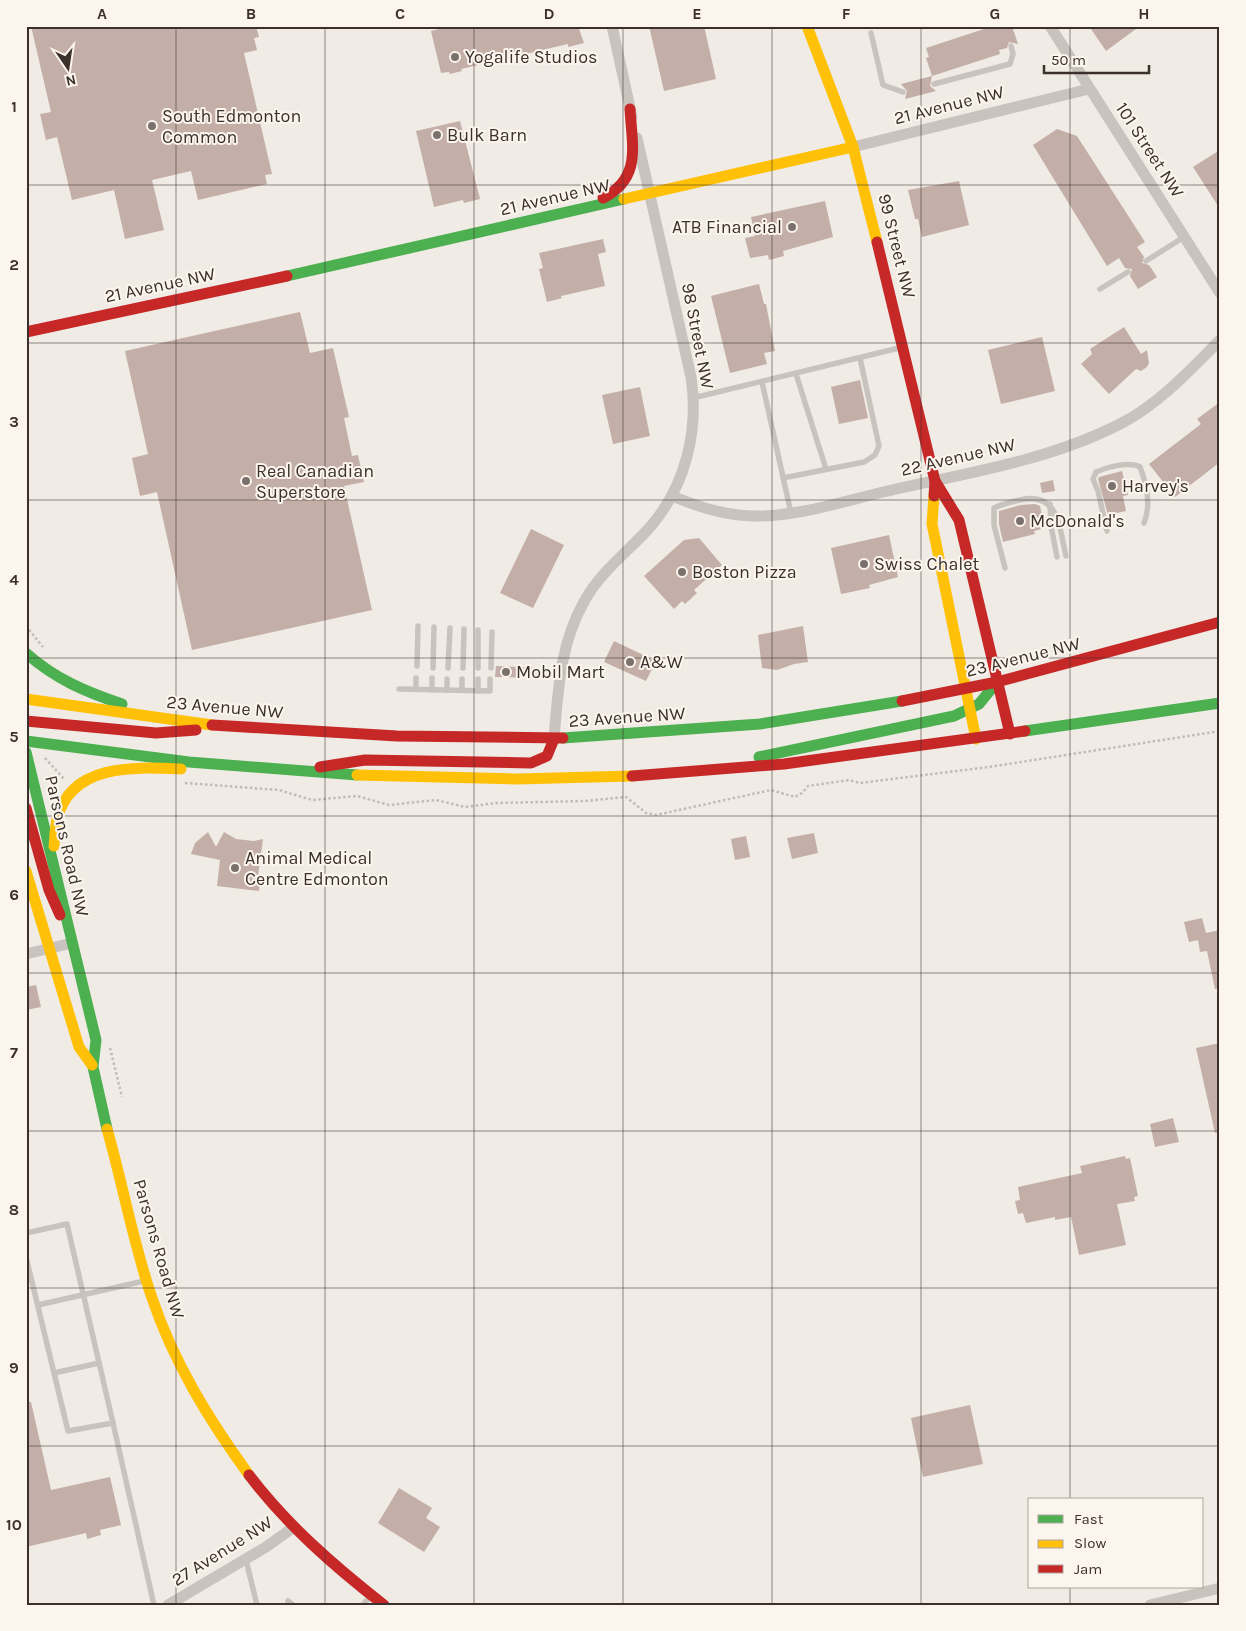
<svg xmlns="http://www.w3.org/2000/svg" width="1246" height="1631" font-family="Karla,sans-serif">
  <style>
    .building { fill: #c3afa7 }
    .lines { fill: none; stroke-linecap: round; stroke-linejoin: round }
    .path { stroke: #c2bbb6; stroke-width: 2.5; stroke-dasharray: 2.5 2.5; stroke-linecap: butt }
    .lane { stroke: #c9c3be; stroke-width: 5.5 }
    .street { stroke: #c9c3be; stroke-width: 11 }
    .fast { stroke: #4caf50; stroke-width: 11 }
    .slow { stroke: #ffc107; stroke-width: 11 }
    .jam { stroke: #c62828; stroke-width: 11 }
    .grid { fill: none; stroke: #3b302b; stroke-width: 1; stroke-opacity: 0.55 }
    .poi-dot { fill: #7a716c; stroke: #fbf5ee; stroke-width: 2 }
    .labels { text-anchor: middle; stroke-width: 4; stroke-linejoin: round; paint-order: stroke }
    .poi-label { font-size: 18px; fill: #3b302b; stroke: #fbf5ee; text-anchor: start }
    .street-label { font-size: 18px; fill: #3b302b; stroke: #fbf5ee }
    .neatline { fill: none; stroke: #3b302b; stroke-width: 2 }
    .grid-label { font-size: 16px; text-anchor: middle; font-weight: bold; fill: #3b302b }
  </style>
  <rect width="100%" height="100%" fill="#f0ebe5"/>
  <g class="building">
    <path d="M 31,26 L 256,26 L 259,37 L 254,38 L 257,50 L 244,53 L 272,174 L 265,175 L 267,184 L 198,200 L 191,171 L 152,180 L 164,230 L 125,239 L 114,190 L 72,200 L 57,137 L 46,140 L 40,114 L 51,112 Z"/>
    <path d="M 451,26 L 578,26 L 584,43 L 568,47 L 568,44 L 461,69 L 462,71 L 450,74 L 449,72 L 441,73 L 431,31 Z"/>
    <path d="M 649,26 L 704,26 L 716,79 L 664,91 Z"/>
    <path d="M 993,26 L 1012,26 L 1018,44 L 1009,42 L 1007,48 L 999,50 L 1000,54 L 932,76 L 926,58 L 929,57 L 926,48 Z"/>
    <path d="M 1089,26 L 1140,26 L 1106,51 Z"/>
    <path d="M 932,76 L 930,86 L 936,91 L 905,99 L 907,91 L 901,84 Z"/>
    <path d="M 460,121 L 480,199 L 464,203 L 463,200 L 434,207 L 416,131 Z"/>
    <path d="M 1057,129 L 1077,136 L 1145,242 L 1137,247 L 1144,257 L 1142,263 L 1149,265 L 1157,277 L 1138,289 L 1130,276 L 1132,269 L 1125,268 L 1119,258 L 1107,266 L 1033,145 Z"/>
    <path d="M 1220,150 L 1220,209 L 1193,167 Z"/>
    <path d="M 959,181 L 969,225 L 922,237 L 918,219 L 915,219 L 908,190 Z"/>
    <path d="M 825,201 L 833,237 L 783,251 L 784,256 L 769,260 L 768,255 L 750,258 L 745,238 L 755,236 L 751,217 Z"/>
    <path d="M 603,239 L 606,252 L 598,254 L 605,286 L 561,296 L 562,298 L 547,302 L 539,269 L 543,268 L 539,253 Z"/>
    <path d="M 759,284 L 764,304 L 766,304 L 775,351 L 764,353 L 767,364 L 730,373 L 711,296 Z"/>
    <path d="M 300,312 L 310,353 L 333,348 L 349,417 L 344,418 L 352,456 L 358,455 L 364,482 L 344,486 L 372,610 L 192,650 L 157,492 L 140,496 L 132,458 L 148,454 L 125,351 Z"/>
    <path d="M 1124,327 L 1141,354 L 1147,350 L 1149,363 L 1147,367 L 1141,371 L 1136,369 L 1109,394 L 1081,364 L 1092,354 L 1090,349 Z"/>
    <path d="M 1042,337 L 1055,391 L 1001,404 L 988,350 Z"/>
    <path d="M 860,380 L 868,418 L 839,424 L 831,387 Z"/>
    <path d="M 640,387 L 650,436 L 613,444 L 602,395 Z"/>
    <path d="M 1220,402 L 1220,462 L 1175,497 L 1149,464 L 1201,424 L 1197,419 Z"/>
    <path d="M 1122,471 L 1128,495 L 1123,496 L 1126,511 L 1108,515 L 1098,479 L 1099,477 Z"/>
    <path d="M 1053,480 L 1055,491 L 1042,493 L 1040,483 Z"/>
    <path d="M 1035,504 L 1040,506 L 1045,528 L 1034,531 L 1035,534 L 1003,542 L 999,524 L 999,511 L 1021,505 Z"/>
    <path d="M 531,529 L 564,545 L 533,608 L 500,593 Z"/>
    <path d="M 889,535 L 898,577 L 869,585 L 870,588 L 841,594 L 831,548 Z"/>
    <path d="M 699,538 L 722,565 L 694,590 L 697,593 L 685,604 L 682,601 L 674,609 L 644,576 L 684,540 Z"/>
    <path d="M 803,626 L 808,662 L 794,664 L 777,670 L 762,668 L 758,635 Z"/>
    <path d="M 614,641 L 656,661 L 646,681 L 604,662 Z"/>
    <path d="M 496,666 L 537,668 L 536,678 L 495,677 Z"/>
    <path d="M 208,832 L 216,847 L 224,832 L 236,839 L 254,841 L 263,839 L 258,876 L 261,877 L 259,891 L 217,886 L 220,860 L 191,854 L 195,843 Z"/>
    <path d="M 814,833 L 818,853 L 792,859 L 787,838 Z"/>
    <path d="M 746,836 L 750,857 L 735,860 L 731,839 Z"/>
    <path d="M 1202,918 L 1206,933 L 1220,930 L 1220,988 L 1215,989 L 1207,951 L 1200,952 L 1198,940 L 1189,942 L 1184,922 Z"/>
    <path d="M 36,985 L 41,1007 L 26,1010 L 26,987 Z"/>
    <path d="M 1220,1043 L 1220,1132 L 1215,1133 L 1196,1048 Z"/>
    <path d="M 1173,1118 L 1179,1142 L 1155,1147 L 1150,1124 Z"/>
    <path d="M 1125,1156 L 1126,1159 L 1130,1158 L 1138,1196 L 1134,1197 L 1135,1201 L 1117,1204 L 1126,1245 L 1079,1255 L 1071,1217 L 1055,1220 L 1055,1217 L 1026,1223 L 1023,1213 L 1018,1214 L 1015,1201 L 1020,1200 L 1018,1187 L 1082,1173 L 1080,1166 Z"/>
    <path d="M 26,1402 L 31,1402 L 51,1490 L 110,1477 L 121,1525 L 100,1530 L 101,1535 L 87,1539 L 86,1533 L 26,1547 Z"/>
    <path d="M 970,1405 L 983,1464 L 923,1477 L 911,1418 Z"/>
    <path d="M 399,1488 L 432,1508 L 426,1518 L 440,1527 L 424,1552 L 378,1523 Z"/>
  </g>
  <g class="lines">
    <g class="path">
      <path d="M 26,626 L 43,647"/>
      <path d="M 45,758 L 65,780"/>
      <path d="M 185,783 L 279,790 L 312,800 L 357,796 L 389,805 L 436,800 L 465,807 L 496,803 L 586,801 L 626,797 L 646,813 L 656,815 L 771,790 L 795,797 L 802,793 L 808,786 L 849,780 L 860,783 L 989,767 L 1220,731"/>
      <path d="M 110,1048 L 122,1097"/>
    </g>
    <g class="lane">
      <path d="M 871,33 L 883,85 L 903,92"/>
      <path d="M 934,84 L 1010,64 L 1013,54 L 1011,46"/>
      <path d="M 1146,261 L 1184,237"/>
      <path d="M 1100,289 L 1128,272"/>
      <path d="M 796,374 L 826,469"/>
      <path d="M 762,382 L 791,513"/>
      <path d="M 693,398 L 903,347"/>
      <path d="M 783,478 L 864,462 L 875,455 L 879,446 L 860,358"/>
      <path d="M 1050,504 L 1051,526 L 1057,557"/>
      <path d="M 1107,531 L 1098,491 L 1093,479 L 1096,472 C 1107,467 1129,461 1140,467 C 1147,485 1151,506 1144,523"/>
      <path d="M 1005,568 L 994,525 L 994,508 C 1002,504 1010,502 1020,500 C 1059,491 1059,527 1066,556"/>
      <path d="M 417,666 L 418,626"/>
      <path d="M 433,668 L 434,627"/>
      <path d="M 448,668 L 450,628"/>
      <path d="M 463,668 L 464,629"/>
      <path d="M 478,668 L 478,630"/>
      <path d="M 491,668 L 492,632"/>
      <path d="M 478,679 L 478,691"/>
      <path d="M 399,689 L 490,691 L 490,679"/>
      <path d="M 416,689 L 416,678"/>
      <path d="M 432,690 L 432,678"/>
      <path d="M 447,690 L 447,679"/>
      <path d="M 462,690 L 462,679"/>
      <path d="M 26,1233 L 67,1224 L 113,1423 L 68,1431 L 26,1257"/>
      <path d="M 38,1305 L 144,1281"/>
      <path d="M 54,1373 L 99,1363"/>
      <path d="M 113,1423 L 154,1605"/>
      <path d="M 246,1560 L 257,1605"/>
      <path d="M 288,1601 L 293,1605"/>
      <path d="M 363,1605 L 371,1595"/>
    </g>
    <g class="street">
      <path d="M 612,26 L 632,117"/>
      <path d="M 1050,26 L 1220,293"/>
      <path d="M 853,147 L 1089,89"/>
      <path d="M 672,496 C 699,507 723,515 752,516 C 796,517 841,502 883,492 C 962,474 1049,461 1122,423 C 1160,403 1190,370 1220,340"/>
      <path d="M 554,739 C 558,690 560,643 585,600 C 602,570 629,551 651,526 C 686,485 699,430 691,377 L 637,138"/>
      <path d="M 26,954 L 72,943"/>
      <path d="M 168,1605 L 266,1547 L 294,1527"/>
      <path d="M 1150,1605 L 1220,1588"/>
    </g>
    <g class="fast">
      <path d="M 287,276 L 624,199"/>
      <path d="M 26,653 C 55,679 86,692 122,704"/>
      <path d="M 1025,731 L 1220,703"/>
      <path d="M 563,738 L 760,724 L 902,701"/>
      <path d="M 26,741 L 189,762 L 357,775"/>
      <path d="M 26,752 L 96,1040 L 93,1067 L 107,1129"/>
      <path d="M 759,757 L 954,716 L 979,704 L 997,682"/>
    </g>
    <g class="slow">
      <path d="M 807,26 L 853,147 L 877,242"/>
      <path d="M 624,199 L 853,147"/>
      <path d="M 934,496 L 932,524 L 976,739"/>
      <path d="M 26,699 L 212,725"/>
      <path d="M 357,775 L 517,779 L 632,776"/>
      <path d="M 54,846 C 55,837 55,828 57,819 C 71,763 135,767 181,769"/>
      <path d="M 26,871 L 79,1047 L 92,1065"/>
      <path d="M 107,1129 C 123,1185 133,1243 152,1298 C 174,1363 209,1420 249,1475"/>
    </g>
    <g class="jam">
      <path d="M 603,198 C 642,178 632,146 630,109"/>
      <path d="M 877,242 L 935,481 L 934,496"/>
      <path d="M 26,332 L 287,276"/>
      <path d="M 935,481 L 959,520 L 1010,734"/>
      <path d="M 902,701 L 997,682 L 1220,622"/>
      <path d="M 26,721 L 156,733 L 196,730"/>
      <path d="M 212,725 L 397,736 L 563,738"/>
      <path d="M 320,767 L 365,760 L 531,763 L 547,756 L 554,739"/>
      <path d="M 632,776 L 784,764 L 1025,731"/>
      <path d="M 26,808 L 49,890 L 60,915"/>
      <path d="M 249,1475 C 287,1525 334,1566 384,1605"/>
    </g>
  </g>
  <path class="grid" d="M 176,26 L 176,1605M 325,26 L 325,1605M 474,26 L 474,1605M 623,26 L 623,1605M 772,26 L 772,1605M 921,26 L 921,1605M 1070,26 L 1070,1500M 26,185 L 1220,185M 26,343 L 1220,343M 26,500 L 1220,500M 26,658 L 1220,658M 26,816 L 1220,816M 26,973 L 1220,973M 26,1131 L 1220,1131M 26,1288 L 1220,1288M 26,1446 L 1220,1446M 1070,1587 L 1070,1605"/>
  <g class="poi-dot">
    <circle cx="455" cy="57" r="5"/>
    <circle cx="152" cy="126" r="5"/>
    <circle cx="437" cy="135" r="5"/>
    <circle cx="792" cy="227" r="5"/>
    <circle cx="246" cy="481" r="5"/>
    <circle cx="1112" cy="486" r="5"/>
    <circle cx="1020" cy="521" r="5"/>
    <circle cx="864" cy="564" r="5"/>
    <circle cx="682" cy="572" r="5"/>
    <circle cx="630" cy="662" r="5"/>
    <circle cx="506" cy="672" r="5"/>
    <circle cx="235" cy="868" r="5"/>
  </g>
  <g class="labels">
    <g class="poi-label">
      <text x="465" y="63">Yogalife Studios</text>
      <text x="162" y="122">South Edmonton<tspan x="162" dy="21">Common</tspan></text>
      <text x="447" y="141">Bulk Barn</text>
      <text x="782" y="233" text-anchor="end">ATB Financial</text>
      <text x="256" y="477">Real Canadian<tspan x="256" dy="21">Superstore</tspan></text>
      <text x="1122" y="492">Harvey's</text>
      <text x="1030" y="527">McDonald's</text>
      <text x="874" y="570">Swiss Chalet</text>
      <text x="692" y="578">Boston Pizza</text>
      <text x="640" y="668">A&amp;W</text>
      <text x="516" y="678">Mobil Mart</text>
      <text x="245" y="864">Animal Medical<tspan x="245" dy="21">Centre Edmonton</tspan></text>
    </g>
    <g class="street-label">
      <text transform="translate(949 105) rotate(-14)" y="6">21 Avenue NW</text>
      <text transform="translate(1150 150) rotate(57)" y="6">101 Street NW</text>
      <text transform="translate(555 197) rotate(-13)" y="6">21 Avenue NW</text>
      <text transform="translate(897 246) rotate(76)" y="6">99 Street NW</text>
      <text transform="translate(160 285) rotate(-12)" y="6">21 Avenue NW</text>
      <text transform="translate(698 336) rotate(79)" y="6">98 Street NW</text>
      <text transform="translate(958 457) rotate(-13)" y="6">22 Avenue NW</text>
      <text transform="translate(1023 657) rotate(-14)" y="6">23 Avenue NW</text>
      <text transform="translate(225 707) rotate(5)" y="6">23 Avenue NW</text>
      <text transform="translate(627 717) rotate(-4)" y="6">23 Avenue NW</text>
      <text transform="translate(67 846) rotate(77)" y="6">Parsons Road NW</text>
      <text transform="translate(159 1249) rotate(74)" y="6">Parsons Road NW</text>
      <text transform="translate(222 1551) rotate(-32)" y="6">27 Avenue NW</text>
    </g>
  </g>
  <rect width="1246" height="1631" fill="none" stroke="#fbf5ee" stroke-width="55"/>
  <rect x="1028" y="1498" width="175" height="90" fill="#fbf5ee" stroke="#aea6a0"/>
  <rect x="1038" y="1515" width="25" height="8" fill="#4caf50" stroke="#aea6a0"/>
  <text x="1074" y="1524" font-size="15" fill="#3b302b">Fast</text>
  <rect x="1038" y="1540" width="25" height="8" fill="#ffc107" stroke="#aea6a0"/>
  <text x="1074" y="1548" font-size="15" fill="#3b302b">Slow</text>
  <rect x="1038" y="1565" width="25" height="8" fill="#c62828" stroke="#aea6a0"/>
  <text x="1074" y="1574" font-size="15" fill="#3b302b">Jam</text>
  <g transform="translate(68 68) rotate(167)" stroke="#fbf5ee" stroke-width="4" paint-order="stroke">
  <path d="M0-4L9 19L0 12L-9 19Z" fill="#3b302b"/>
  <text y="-8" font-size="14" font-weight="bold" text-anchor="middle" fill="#3b302b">N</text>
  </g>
  <path d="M1044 65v8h105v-8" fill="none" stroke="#3b302b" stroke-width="2.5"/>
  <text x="1051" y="65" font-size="15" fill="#3b302b" stroke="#fbf5ee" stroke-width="4" paint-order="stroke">50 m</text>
  <rect x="28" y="28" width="1190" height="1576" class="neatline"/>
  <g class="grid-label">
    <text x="102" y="19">A</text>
    <text x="251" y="19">B</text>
    <text x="400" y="19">C</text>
    <text x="549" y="19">D</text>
    <text x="697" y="19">E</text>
    <text x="846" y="19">F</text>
    <text x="995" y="19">G</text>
    <text x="1144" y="19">H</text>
    <text x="14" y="112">1</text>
    <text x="14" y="270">2</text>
    <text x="14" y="427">3</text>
    <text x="14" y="585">4</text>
    <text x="14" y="742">5</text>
    <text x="14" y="900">6</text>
    <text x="14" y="1058">7</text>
    <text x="14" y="1215">8</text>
    <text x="14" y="1373">9</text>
    <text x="14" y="1530">10</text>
  </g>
</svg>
